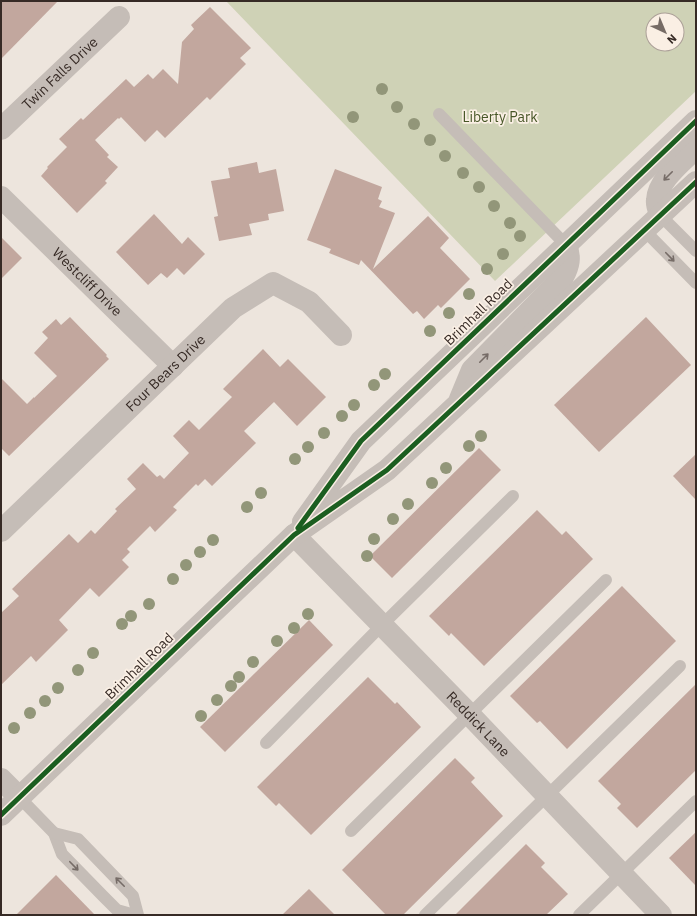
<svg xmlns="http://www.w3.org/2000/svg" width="697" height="916" font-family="'IBM Plex Sans',sans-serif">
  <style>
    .green { fill: #cfd2b6; fill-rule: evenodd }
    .building { fill: #c2a79e }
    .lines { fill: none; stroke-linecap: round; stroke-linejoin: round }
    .service { stroke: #c5bdb7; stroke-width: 12 }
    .minor { stroke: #c5bdb7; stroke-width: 22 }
    .tertiary { stroke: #c5bdb7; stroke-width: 22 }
    .cycleway-casing { stroke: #faefe4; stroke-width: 8 }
    .cycleway { stroke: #1b5e20; stroke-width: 5 }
    .tree { fill: #929679 }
    .oneway { stroke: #766c67 }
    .labels { text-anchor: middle; stroke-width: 3.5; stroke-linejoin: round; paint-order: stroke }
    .street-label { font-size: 14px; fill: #362a25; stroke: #faefe4 }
    .park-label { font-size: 14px; fill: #475627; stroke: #faefe4 }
  </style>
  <rect width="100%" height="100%" fill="#ede5dd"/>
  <path class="green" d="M 226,1 L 696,1 L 696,91 L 495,281 ZM 653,20 L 677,20 L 677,44 L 653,44 Z"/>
  <g class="building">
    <path d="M 1,1 L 58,1 L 1,59 Z"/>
    <path d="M 210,7 L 251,48 L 240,58 L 246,64 L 210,100 L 207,97 L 165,138 L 157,130 L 145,142 L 121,117 L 119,119 L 118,118 L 95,140 L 109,155 L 107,157 L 118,167 L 105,181 L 107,183 L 77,213 L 41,176 L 48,168 L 47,167 L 67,147 L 59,139 L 81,118 L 83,120 L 126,79 L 134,87 L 148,74 L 153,79 L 163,69 L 178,84 L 182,42 L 194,29 L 191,25 Z"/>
    <path d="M 257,162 L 259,173 L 276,169 L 284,211 L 268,214 L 269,220 L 249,224 L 252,235 L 219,241 L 214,217 L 218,216 L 211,181 L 230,178 L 228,168 Z"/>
    <path d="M 335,169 L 382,187 L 378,199 L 382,201 L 379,207 L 395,213 L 373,269 L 428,216 L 449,238 L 440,248 L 470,279 L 441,308 L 438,305 L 424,319 L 417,311 L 413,314 L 361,260 L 359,265 L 329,253 L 331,249 L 307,240 Z"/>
    <path d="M 154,214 L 182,244 L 188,237 L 205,254 L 184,275 L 177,268 L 167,278 L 161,273 L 148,285 L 116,252 Z"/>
    <path d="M 1,237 L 22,258 L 1,279 Z"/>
    <path d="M 70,317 L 107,355 L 106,356 L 109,359 L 9,456 L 1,448 L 1,378 L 27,404 L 34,397 L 34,398 L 57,376 L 34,353 L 48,338 L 42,332 L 56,319 L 61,325 Z"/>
    <path d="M 646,317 L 691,365 L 599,452 L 554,405 Z"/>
    <path d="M 263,349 L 280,367 L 288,359 L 326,397 L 297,426 L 274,402 L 244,431 L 256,443 L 212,486 L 205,479 L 198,486 L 196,484 L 173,507 L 177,510 L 155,532 L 150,526 L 127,549 L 130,552 L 122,560 L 129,567 L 99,597 L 90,588 L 59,620 L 68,630 L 36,662 L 31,656 L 1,685 L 1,613 L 19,596 L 12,589 L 69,534 L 78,543 L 91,530 L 95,534 L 117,511 L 115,509 L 136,489 L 127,479 L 143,463 L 157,477 L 160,475 L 164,479 L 189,453 L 173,436 L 189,420 L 199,430 L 232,397 L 223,389 Z"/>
    <path d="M 479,448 L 501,470 L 392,578 L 370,556 Z"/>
    <path d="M 696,454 L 696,500 L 673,476 Z"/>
    <path d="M 537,510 L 562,535 L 566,531 L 593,559 L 484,666 L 451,633 L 449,636 L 429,616 Z"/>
    <path d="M 622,586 L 676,641 L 567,749 L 540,721 L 537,723 L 510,696 Z"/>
    <path d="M 309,620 L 333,645 L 225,752 L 200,727 Z"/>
    <path d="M 368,677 L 395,704 L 397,702 L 421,727 L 311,835 L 279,803 L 276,806 L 257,787 Z"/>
    <path d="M 696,684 L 696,770 L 637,828 L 617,808 L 621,804 L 598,781 Z"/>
    <path d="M 455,758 L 475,778 L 471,782 L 503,816 L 403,915 L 386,915 L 342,870 Z"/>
    <path d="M 696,832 L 696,886 L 669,858 Z"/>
    <path d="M 526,844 L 545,863 L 541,867 L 568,894 L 546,915 L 455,915 Z"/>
    <path d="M 56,875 L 95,915 L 16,915 Z"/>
    <path d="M 309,889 L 335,915 L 282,915 Z"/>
  </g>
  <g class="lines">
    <g class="service">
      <path d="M 439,114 L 566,245"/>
      <path d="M 661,216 L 696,251"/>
      <path d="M 645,231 L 696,283"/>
      <path d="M 266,743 L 382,625 L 513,496"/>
      <path d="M 19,797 L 54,833 L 62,854 L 103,896 L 117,910 L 135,915"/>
      <path d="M 351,831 L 606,580"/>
      <path d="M 54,833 L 78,839 L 133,896 L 138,915"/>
      <path d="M 425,915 L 680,666"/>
      <path d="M 579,915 L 696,801"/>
    </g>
    <g class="minor">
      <path id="s1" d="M 1,129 L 119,17"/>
      <path id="s2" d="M 1,197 L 173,366"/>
      <path id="s3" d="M 1,531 L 233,308 L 273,283 L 309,302 L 341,335"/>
      <path id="s4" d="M 294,535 L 469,714 L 661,915"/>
      <path d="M 1,779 L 19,797"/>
    </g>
    <g class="tertiary">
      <path d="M 661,216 C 659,211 656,206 657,200 C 658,180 682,162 696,148"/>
      <path d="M 460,399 L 472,370 L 563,277 C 569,266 571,257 566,245"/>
      <path d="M 303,522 L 361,441 L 696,121"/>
      <path d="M 1,815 L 294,535 L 387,470 L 696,182"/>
    </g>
    <defs>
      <g id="cycleway">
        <path d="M 298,528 L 361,441 L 696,121"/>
        <path d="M 1,815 L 294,535 L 387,470 L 696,182"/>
      </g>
    </defs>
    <use href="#cycleway" class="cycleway-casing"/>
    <use href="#cycleway" class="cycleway"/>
  </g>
  <g class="tree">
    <circle cx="382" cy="89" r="6"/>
    <circle cx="397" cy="107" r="6"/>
    <circle cx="353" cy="117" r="6"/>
    <circle cx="414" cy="124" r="6"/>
    <circle cx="430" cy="140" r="6"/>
    <circle cx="445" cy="156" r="6"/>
    <circle cx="463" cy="173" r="6"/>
    <circle cx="479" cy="187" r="6"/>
    <circle cx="494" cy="206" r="6"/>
    <circle cx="510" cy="223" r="6"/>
    <circle cx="520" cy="236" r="6"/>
    <circle cx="503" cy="254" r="6"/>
    <circle cx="487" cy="269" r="6"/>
    <circle cx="469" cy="294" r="6"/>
    <circle cx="449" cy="313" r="6"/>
    <circle cx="430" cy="331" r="6"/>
    <circle cx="385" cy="374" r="6"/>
    <circle cx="374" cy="385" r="6"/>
    <circle cx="354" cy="405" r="6"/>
    <circle cx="342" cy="416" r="6"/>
    <circle cx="324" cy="433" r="6"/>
    <circle cx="481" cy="436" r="6"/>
    <circle cx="469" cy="446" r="6"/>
    <circle cx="308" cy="447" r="6"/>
    <circle cx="295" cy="459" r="6"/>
    <circle cx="446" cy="468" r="6"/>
    <circle cx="432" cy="483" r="6"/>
    <circle cx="261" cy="493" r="6"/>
    <circle cx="408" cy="504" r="6"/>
    <circle cx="247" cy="507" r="6"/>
    <circle cx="393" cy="519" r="6"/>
    <circle cx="374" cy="539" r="6"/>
    <circle cx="213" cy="540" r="6"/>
    <circle cx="200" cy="552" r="6"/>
    <circle cx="367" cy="556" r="6"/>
    <circle cx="186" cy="565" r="6"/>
    <circle cx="173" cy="579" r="6"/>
    <circle cx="149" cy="604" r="6"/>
    <circle cx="308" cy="614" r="6"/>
    <circle cx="131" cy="616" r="6"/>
    <circle cx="122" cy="624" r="6"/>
    <circle cx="294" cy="628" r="6"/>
    <circle cx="277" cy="641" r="6"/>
    <circle cx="93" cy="653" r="6"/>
    <circle cx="253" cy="662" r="6"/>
    <circle cx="78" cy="670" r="6"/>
    <circle cx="239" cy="677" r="6"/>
    <circle cx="231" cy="686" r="6"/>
    <circle cx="58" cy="688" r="6"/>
    <circle cx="217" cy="700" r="6"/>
    <circle cx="45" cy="701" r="6"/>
    <circle cx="30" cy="713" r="6"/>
    <circle cx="201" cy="716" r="6"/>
    <circle cx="14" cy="728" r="6"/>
  </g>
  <defs><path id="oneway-shaft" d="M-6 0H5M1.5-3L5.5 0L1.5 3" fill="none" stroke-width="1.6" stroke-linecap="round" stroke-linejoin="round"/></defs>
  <g class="oneway">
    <use href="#oneway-shaft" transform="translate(668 176) rotate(135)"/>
    <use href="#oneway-shaft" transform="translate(670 257) rotate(46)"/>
    <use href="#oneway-shaft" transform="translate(484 358) rotate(-45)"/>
    <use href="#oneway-shaft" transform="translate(74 866) rotate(46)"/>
    <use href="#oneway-shaft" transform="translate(120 882) rotate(-135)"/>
  </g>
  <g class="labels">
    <g class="street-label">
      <text dy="5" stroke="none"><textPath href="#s1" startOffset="81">Twin Falls Drive</textPath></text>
      <text dy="5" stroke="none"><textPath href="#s2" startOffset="121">Westcliff Drive</textPath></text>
      <text transform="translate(478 312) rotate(-44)" y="5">Brimhall Road</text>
      <text dy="5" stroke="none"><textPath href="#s3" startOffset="228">Four Bears Drive</textPath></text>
      <text transform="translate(139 666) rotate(-44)" y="5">Brimhall Road</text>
      <text dy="5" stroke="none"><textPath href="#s4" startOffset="264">Reddick Lane</textPath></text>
    </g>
    <g class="park-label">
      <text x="500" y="122">Liberty Park</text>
    </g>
  </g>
  <rect width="697" height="916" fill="none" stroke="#362a25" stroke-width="4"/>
  <g transform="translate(665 32) rotate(136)"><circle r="19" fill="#faefe4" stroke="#aca098"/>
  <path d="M0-3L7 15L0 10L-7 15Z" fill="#766b65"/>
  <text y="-6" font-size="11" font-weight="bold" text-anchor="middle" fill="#362a25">N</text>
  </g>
</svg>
